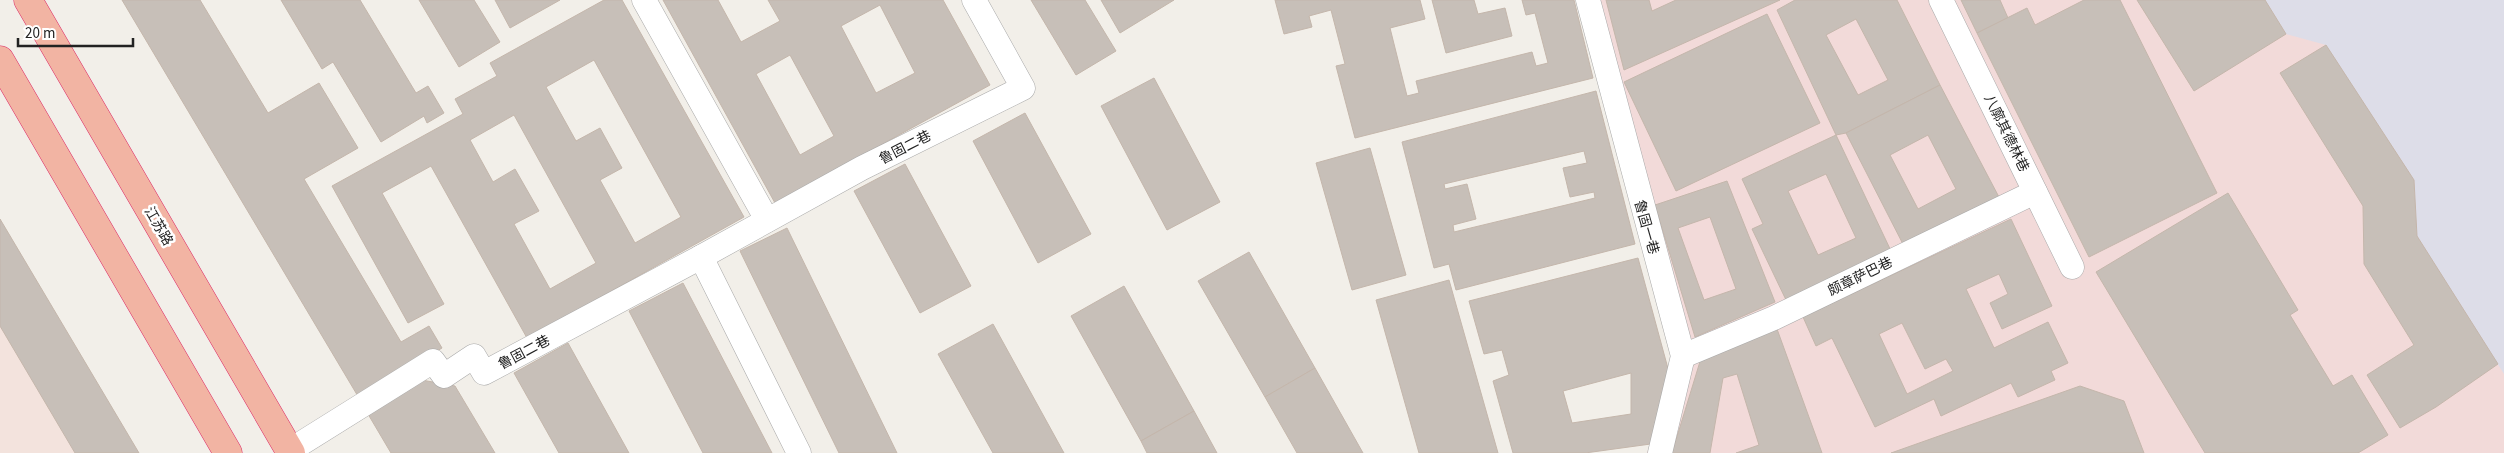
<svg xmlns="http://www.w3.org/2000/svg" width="2504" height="453" font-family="'Source Sans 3','Noto Sans SC',sans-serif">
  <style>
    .commercial { fill: #f2dad9 }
    .military { fill: #f3e3dd }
    .plaza { fill: #dddde8 }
    .building { fill: #c7bfb8; stroke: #c4b6ab; fill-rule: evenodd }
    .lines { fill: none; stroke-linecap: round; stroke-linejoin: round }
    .pedestrian-casing { stroke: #a9a9a9; stroke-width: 25 }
    .trunk-casing { stroke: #dc2a67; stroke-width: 29 }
    .pedestrian { stroke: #fff; stroke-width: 24 }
    .trunk { stroke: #f2b4a3; stroke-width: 28 }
    .labels { text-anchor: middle; stroke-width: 5; stroke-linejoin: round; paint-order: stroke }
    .street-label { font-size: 14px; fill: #222; stroke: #fff }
  </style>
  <rect width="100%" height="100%" fill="#f2efe9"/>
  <path class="commercial" d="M 1589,0 L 2504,0 L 2504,453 L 1647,453 L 1683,356 Z"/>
  <path class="military" d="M 0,246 L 126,453 L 0,453 Z"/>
  <path class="plaza" d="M 2265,0 L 2504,0 L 2504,374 L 2417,236 L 2414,180 L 2326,45 L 2286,34 Z"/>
  <g class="building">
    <path d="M 122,0 L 200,0 L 268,113 L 319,83 L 358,148 L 304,179 L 401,342 L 429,326 L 442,348 L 359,398 Z"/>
    <path d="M 281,0 L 360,0 L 416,93 L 428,86 L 444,113 L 427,123 L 424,116 L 381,142 L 333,62 L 322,69 Z"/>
    <path d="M 419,0 L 474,0 L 500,42 L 459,67 Z"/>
    <path d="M 495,0 L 560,0 L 510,28 Z"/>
    <path d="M 604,0 L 622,0 L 744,217 L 527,338 L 431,166 L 382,193 L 444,304 L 408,323 L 332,186 L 463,114 L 455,99 L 497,76 L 490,63 ZM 594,60 L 681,217 L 635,243 L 600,180 L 622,168 L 600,128 L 576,141 L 546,87 ZM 514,115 L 596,263 L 550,289 L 514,224 L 539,211 L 515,169 L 493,182 L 470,140 Z"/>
    <path d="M 663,0 L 718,0 L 741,42 L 780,21 L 768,0 L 943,0 L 990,85 L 775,203 ZM 880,5 L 915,73 L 876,93 L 841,26 ZM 790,55 L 834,136 L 800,155 L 756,74 Z"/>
    <path d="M 1031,0 L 1085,0 L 1116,51 L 1076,75 Z"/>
    <path d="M 1101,0 L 1174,0 L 1120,33 Z"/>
    <path d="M 1275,0 L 1420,0 L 1425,19 L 1390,28 L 1407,96 L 1419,93 L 1416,81 L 1532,52 L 1536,66 L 1548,63 L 1535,13 L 1526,15 L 1522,0 L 1574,0 L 1593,78 L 1355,138 L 1336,66 L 1345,64 L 1331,10 L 1309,16 L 1312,27 L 1284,34 Z"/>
    <path d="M 1432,0 L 1474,0 L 1478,14 L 1505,8 L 1512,36 L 1446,53 Z"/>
    <path d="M 1606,0 L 1649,0 L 1652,11 L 1676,0 L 1780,0 L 1624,70 Z"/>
    <path d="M 1795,0 L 1897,0 L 1940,85 L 1846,133 L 1836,135 L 1777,10 ZM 1856,19 L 1888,80 L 1858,95 L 1826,35 Z"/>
    <path d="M 1961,0 L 2000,0 L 2008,18 L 1977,33 Z"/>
    <path d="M 2084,0 L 2120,0 L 2217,193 L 2089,257 L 1977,33 L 2027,8 L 2035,25 Z"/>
    <path d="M 2137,0 L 2265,0 L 2286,34 L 2194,91 Z"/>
    <path d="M 1767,14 L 1820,123 L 1676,191 L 1624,82 Z"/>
    <path d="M 2326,45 L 2414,180 L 2417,236 L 2498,364 L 2436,407 L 2400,428 L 2367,375 L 2414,345 L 2364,264 L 2363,206 L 2280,73 Z"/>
    <path d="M 1154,78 L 1220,202 L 1167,230 L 1101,106 Z"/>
    <path d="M 1940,85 L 2000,199 L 1905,248 L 1846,133 ZM 1928,135 L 1956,189 L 1918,209 L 1890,155 Z"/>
    <path d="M 1596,91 L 1635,244 L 1456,290 L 1449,264 L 1434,268 L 1402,142 ZM 1584,151 L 1587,163 L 1563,168 L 1570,197 L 1594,192 L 1595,198 L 1454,232 L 1453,225 L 1476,219 L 1467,184 L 1445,189 L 1444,184 Z"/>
    <path d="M 1025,113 L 1091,234 L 1038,263 L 973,141 Z"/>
    <path d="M 1836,135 L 1892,253 L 1787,302 L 1752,229 L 1763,224 L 1742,179 ZM 1826,174 L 1856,238 L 1818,255 L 1788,191 Z"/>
    <path d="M 1370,148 L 1406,275 L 1352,290 L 1316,163 Z"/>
    <path d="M 905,164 L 971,286 L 920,313 L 854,191 Z"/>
    <path d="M 1727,181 L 1775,302 L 1695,337 L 1655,205 ZM 1710,217 L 1736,289 L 1704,300 L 1678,228 Z"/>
    <path d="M 2228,193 L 2298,310 L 2290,315 L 2333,386 L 2352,375 L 2388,435 L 2358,453 L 2205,453 L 2096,272 Z"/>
    <path d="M 0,219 L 139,453 L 75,453 L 0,326 Z"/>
    <path d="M 2011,219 L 2052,306 L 2002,329 L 1990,303 L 2008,294 L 1999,274 L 1966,289 L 1994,348 L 2048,322 L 2068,363 L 2051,371 L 2055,380 L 2018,397 L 2011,383 L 1941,416 L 1934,399 L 1875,427 L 1832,338 L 1816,346 L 1803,317 ZM 1902,323 L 1925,369 L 1946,359 L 1953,371 L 1907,394 L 1879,334 Z"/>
    <path d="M 787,228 L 897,453 L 839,453 L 740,251 Z"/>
    <path d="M 1249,252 L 1315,368 L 1265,397 L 1198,281 Z"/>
    <path d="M 1638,258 L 1670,376 L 1658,443 L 1585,453 L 1513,453 L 1493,381 L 1509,375 L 1502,350 L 1484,354 L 1469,301 ZM 1631,373 L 1631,414 L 1572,423 L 1563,391 Z"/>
    <path d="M 1449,280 L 1498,453 L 1419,453 L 1376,300 Z"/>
    <path d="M 683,283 L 772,453 L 703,453 L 629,311 Z"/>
    <path d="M 1124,286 L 1194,411 L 1141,441 L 1071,316 Z"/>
    <path d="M 993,324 L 1064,453 L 993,453 L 938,354 Z"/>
    <path d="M 1777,329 L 1822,453 L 1736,453 L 1759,445 L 1737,374 L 1723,378 L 1710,453 L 1672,453 L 1702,355 Z"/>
    <path d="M 568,343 L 629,453 L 559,453 L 514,373 Z"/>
    <path d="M 1315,368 L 1363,453 L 1297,453 L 1265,397 Z"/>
    <path d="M 416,379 L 455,386 L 495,453 L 391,453 L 365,409 Z"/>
    <path d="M 2080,386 L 2124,401 L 2144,453 L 1891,453 Z"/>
    <path d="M 1194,411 L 1217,453 L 1147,453 L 1141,441 Z"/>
  </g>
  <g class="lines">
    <defs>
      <g id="pedestrian">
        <path d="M 644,0 L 767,220"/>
        <path d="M 1588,0 L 1683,356 L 1660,453"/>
        <path d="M 1941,0 L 2072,267"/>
        <path d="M 1683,356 L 1774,318 L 2035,192"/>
        <path d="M 289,451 L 433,361 L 444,376 L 474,356 L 484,373 L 701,257"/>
        <path d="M 799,453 L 701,257 L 862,168 L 1023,88 L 974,0"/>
      </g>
      <g id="trunk">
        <path d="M 28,0 L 291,453"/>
        <path d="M 0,60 L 228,453"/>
      </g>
    </defs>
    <use href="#pedestrian" class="pedestrian-casing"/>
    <use href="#trunk" class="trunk-casing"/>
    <use href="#pedestrian" class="pedestrian"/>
    <use href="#trunk" class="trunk"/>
  </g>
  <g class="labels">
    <g class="street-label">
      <text transform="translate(2007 133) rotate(64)" y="5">八廓其德林巷</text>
      <text transform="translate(905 147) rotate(-27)" y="5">鲁固二巷</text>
      <text transform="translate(159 226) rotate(60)" y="5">江苏路</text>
      <text transform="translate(1647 227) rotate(74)" y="5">鲁固一巷</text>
      <text transform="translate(1860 276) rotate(-26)" y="5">颇章萨巴巷</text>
      <text transform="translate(524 352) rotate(-28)" y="5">鲁固二巷</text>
    </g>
  </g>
  <path d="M18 38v8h115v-8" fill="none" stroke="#222222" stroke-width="2.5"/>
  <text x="25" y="38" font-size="15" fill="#222222" stroke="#ffffff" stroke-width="4" paint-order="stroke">20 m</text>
</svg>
